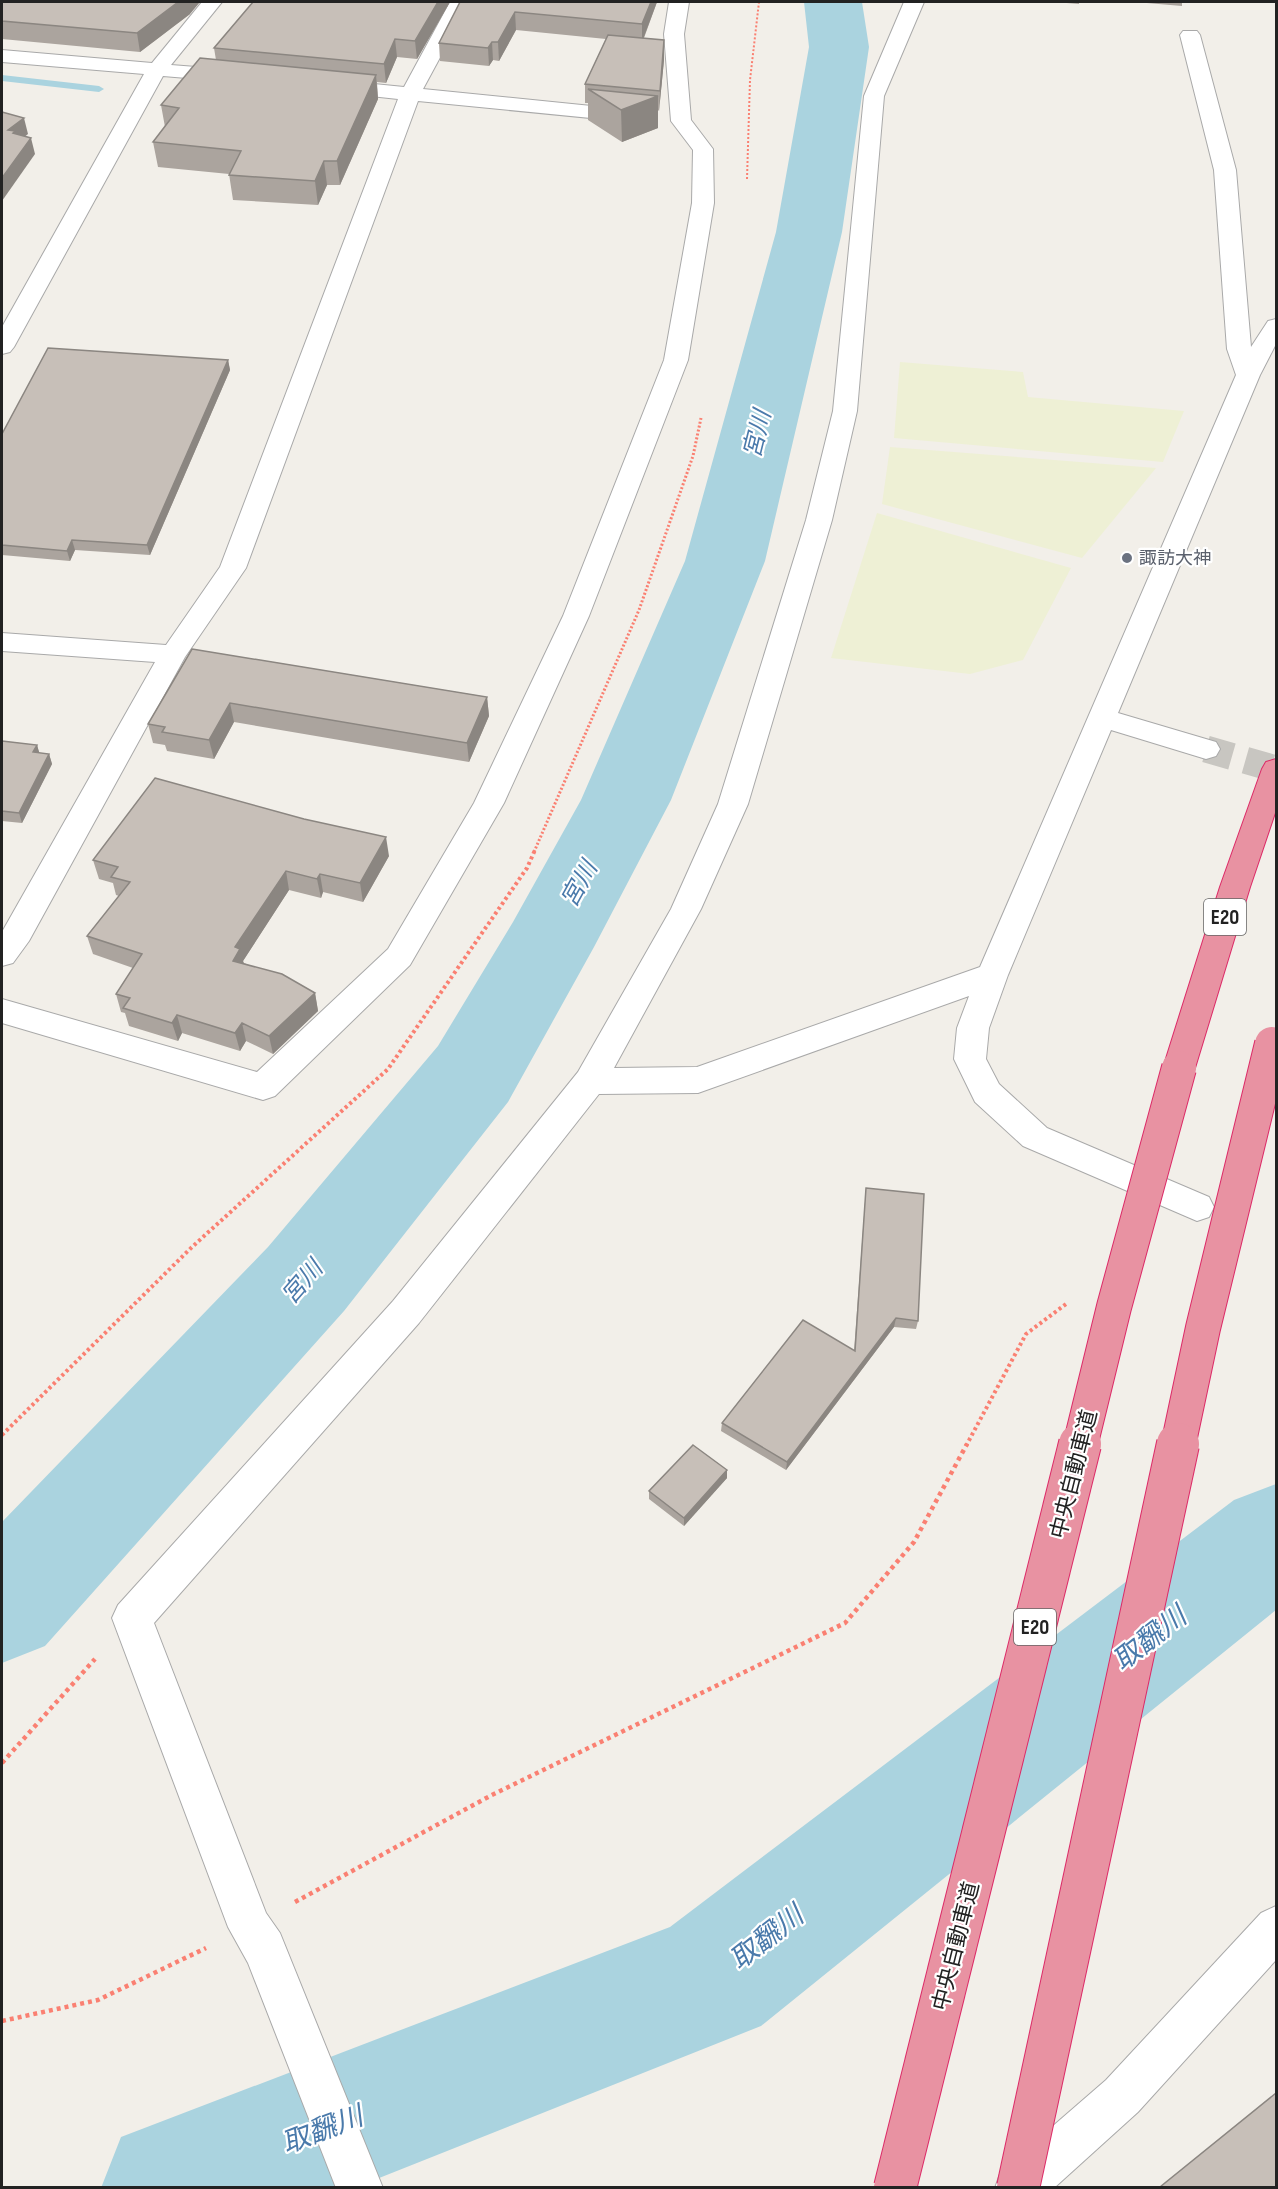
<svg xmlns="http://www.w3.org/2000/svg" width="1278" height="2189" font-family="'Sofia Sans Condensed','Noto Sans JP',sans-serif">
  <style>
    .farmland { fill: #eef0d5 }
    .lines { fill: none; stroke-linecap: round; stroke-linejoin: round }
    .stream { fill: #aad3df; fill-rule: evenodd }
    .river { fill: #aad3df; fill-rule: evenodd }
    .minor-tunnel { stroke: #c8c6c1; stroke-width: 27; stroke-dasharray: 27 14; stroke-linecap: butt }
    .minor-casing { stroke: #a9a9a9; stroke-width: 2 }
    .highway-casing { stroke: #dc2a67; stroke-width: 2 }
    .path-far3 { stroke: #fa8072; stroke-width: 2; stroke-dasharray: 2 2; stroke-linecap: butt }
    .path-far2 { stroke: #fa8072; stroke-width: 3; stroke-dasharray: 2 2; stroke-linecap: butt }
    .path-far1 { stroke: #fa8072; stroke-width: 4; stroke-dasharray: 3 3; stroke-linecap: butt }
    .path { stroke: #fa8072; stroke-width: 4.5; stroke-dasharray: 4 4; stroke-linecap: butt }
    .minor { fill: #fff; fill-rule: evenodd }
    .highway { fill: #e892a2; fill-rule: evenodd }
    .highway-bridge-far1-casing { stroke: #dc2a67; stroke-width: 36; stroke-linecap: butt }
    .highway-bridge-casing { stroke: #dc2a67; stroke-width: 44; stroke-linecap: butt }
    .highway-bridge-far1 { stroke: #e892a2; stroke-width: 34 }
    .highway-bridge { stroke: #e892a2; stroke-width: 42 }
    .wall { fill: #aba49e }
    .shaded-wall { fill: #8b8681 }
    .building { fill: #c7bfb8; stroke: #8b8681; stroke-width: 1.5 }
    .worship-dot { fill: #6b7280; stroke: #fff; stroke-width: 2 }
    .labels { text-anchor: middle; stroke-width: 4.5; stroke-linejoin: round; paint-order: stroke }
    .far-worship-label { font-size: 18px; fill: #5b616d; stroke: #fff; text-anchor: start }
    .shield { fill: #fff; stroke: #646464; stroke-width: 1.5 }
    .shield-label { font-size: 21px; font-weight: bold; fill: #222 }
    .street-label { font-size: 22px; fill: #222; stroke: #fff }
    .water-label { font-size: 24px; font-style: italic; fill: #4a7aab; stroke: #fff }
    .near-water-label { font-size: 28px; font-style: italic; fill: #4a7aab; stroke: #fff }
  </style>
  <rect width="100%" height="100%" fill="#f2efe9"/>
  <g class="farmland">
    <path d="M 900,362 L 1023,372 L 1028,397 L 1184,411 L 1163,462 L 894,438 Z"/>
    <path d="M 890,447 L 1156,468 L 1082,558 L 882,504 Z"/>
    <path d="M 877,513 L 1071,568 L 1023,660 L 970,674 L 831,658 Z"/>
  </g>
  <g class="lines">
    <path class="stream" d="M 2,75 L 99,86 L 104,89 L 99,92 L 2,81 Z"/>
    <g class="river">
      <path d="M 804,2 L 862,2 L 869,47 L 842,232 L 765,561 L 671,800 L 594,947 L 508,1102 L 344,1311 L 45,1646 L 2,1663 L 2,1522 L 268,1247 L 438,1046 L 513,922 L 581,800 L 685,561 L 776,232 L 809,47 Z"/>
      <path d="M 1276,1484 L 1276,1610 L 761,2026 L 354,2188 L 101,2188 L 121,2137 L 670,1927 L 1234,1500 Z"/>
    </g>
    <path class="minor-tunnel" d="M 1206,749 L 1276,769"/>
    <defs>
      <g id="minor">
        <path d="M 202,2 L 222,2 L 171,65 L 234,70 L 241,72 L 244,76 L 241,80 L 234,82 L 163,76 L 14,347 L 10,352 L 2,354 L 2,327 L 144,74 L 2,62 L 2,50 L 152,63 Z"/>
        <path d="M 450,2 L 470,2 L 423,89 L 631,110 L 638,112 L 641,116 L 638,120 L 631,122 L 418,101 L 246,568 L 185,657 L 29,941 L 13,963 L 2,966 L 2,932 L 155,662 L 2,651 L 2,633 L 166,645 L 220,567 L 398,99 L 334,92 L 327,90 L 324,86 L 327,82 L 334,80 L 404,87 Z"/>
        <path d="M 669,2 L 689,2 L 684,34 L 691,120 L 713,149 L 714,203 L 688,360 L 589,616 L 504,803 L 410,965 L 275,1096 L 263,1100 L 2,1023 L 2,999 L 257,1072 L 388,949 L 474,803 L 563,616 L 664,360 L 692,203 L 693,150 L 671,121 L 664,34 Z"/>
        <path d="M 904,2 L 924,2 L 884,96 L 857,411 L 832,520 L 748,804 L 701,909 L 614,1068 L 697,1067 L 980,967 L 1236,375 L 1227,349 L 1214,170 L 1180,35 L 1183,31 L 1197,31 L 1200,35 L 1236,170 L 1251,347 L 1268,321 L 1276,319 L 1276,344 L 1260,375 L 1118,713 L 1216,742 L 1220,749 L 1216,756 L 1206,759 L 1111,730 L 1008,975 L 989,1028 L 986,1059 L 999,1084 L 1047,1128 L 1209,1197 L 1214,1207 L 1209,1217 L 1197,1221 L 1023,1146 L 975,1102 L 954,1059 L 957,1028 L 969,996 L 698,1093 L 599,1094 L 419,1323 L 154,1623 L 266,1913 L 280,1933 L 383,2188 L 336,2188 L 248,1963 L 228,1927 L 112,1618 L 118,1605 L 393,1301 L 578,1072 L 671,909 L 718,804 L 806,520 L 833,411 L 864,96 Z"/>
        <path d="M 1276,1906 L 1276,1960 L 1138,2112 L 1054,2188 L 995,2188 L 1001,2171 L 1106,2080 L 1261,1913 Z"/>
      </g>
      <path id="highway" d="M 1276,759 L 1276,810 L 1250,887 L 1195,1068 L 1191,1077 L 1179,1081 L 1167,1077 L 1163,1068 L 1220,887 L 1262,769 L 1266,762 Z"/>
    </defs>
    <use href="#minor" class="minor-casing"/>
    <use href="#highway" class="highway-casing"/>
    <path class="path-far3" d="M 747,179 L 750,80 L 759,2"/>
    <path class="path-far2" d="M 534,852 L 639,610 L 693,456 L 701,418"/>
    <g class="path-far1">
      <path d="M 2,1435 L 192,1247 L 388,1069 L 527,868 L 535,850"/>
      <path d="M 966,1446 L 1026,1334 L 1066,1304"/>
    </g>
    <g class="path">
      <path d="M 2,1763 L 95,1659"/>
      <path d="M 295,1902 L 490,1796 L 845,1623 L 914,1542 L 967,1444"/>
      <path d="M 2,2021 L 98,2000 L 206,1948"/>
    </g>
    <use href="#minor" class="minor"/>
    <use href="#highway" class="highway"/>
    <defs>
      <g id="highway-bridge-far1">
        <path d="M 1080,1446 L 1114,1307 L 1179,1068"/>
        <path d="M 1178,1446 L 1203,1328 L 1272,1044"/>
      </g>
      <g id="highway-bridge">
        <path d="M 895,2188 L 1080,1444"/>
        <path d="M 1018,2188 L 1178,1444"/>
      </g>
    </defs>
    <use href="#highway-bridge-far1" class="highway-bridge-far1-casing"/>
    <use href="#highway-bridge" class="highway-bridge-casing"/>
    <use href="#highway-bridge-far1" class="highway-bridge-far1"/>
    <use href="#highway-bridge" class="highway-bridge"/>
  </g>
  <g class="wall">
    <path d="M 2,2 L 190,14 L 140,52 L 2,39 Z"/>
    <path d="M 253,2 L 450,2 L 417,59 L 397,57 L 386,83 L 377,82 L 378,99 L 340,185 L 327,185 L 318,205 L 233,200 L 229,174 L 158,167 L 153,142 L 165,127 L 161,105 L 216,60 L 214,48 Z"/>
    <path d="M 460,2 L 657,2 L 644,38 L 664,40 L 664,60 L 659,111 L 658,110 L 658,128 L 622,142 L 588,120 L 588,103 L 585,103 L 585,84 L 606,39 L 516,30 L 499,61 L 493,60 L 489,66 L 440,61 L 439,43 Z"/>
    <path d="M 1054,2 L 1079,2 L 1079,4 Z"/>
    <path d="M 1135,2 L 1182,2 L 1182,6 Z"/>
    <path d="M 228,360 L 230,370 L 150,555 L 75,550 L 70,561 L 2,555 L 2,434 Z"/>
    <path d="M 192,649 L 487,697 L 489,716 L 469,762 L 234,722 L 214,759 L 167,751 L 165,745 L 153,743 L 148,724 Z"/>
    <path d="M 2,741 L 37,745 L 39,753 L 49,754 L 52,764 L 22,823 L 2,821 Z"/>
    <path d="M 389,856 L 363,902 L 323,892 L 321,898 L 289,890 L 243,961 L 244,963 L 315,993 L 318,1011 L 273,1054 L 246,1041 L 240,1051 L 182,1033 L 178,1041 L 129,1026 L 125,1013 L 121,1012 L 116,994 L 133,968 L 93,954 L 87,936 L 119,896 L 116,895 L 113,883 L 99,879 L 93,860 Z"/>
    <path d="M 866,1188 L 918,1321 L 916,1329 L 894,1327 L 786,1470 L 721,1431 L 722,1423 L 854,1351 Z"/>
    <path d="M 727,1470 L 727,1478 L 684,1526 L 649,1499 L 649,1491 Z"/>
  </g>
  <g class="shaded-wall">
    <path d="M 178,2 L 200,2 L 190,14 L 140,52 L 137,33 Z"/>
    <path d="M 438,2 L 450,2 L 417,59 L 415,41 Z"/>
    <path d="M 651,2 L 657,2 L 642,42 L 642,24 Z"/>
    <path d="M 515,12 L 516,30 L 499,61 L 498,42 Z"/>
    <path d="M 395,39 L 397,57 L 386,83 L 384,64 Z"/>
    <path d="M 664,40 L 664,60 L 659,111 L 660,91 Z"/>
    <path d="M 492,42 L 493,60 L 489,66 L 488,48 Z"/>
    <path d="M 376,75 L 378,99 L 340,185 L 337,161 Z"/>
    <path d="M 658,96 L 658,128 L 622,142 L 621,110 Z"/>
    <path d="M 24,118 L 28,134 L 18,142 L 8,130 Z"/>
    <path d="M 31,138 L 35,154 L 2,201 L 2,178 Z"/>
    <path d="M 324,161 L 327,185 L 318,205 L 315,181 Z"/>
    <path d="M 228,360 L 230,370 L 150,555 L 147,545 Z"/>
    <path d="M 72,540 L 75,550 L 70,561 L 67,551 Z"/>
    <path d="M 487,697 L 489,716 L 469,762 L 467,743 Z"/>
    <path d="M 230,703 L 234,722 L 214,759 L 209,740 Z"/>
    <path d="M 37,745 L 40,755 L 33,752 Z"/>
    <path d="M 49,754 L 52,764 L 22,823 L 19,813 Z"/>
    <path d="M 386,837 L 389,856 L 363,902 L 360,883 Z"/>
    <path d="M 286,871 L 289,890 L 243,961 L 245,968 L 233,961 L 235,947 Z"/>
    <path d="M 320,874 L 323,892 L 321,898 L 317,879 Z"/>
    <path d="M 315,993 L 318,1011 L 273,1054 L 269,1036 Z"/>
    <path d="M 177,1015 L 182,1033 L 178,1041 L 172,1023 Z"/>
    <path d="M 242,1023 L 246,1041 L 240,1051 L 235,1033 Z"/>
    <path d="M 896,1318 L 894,1327 L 786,1470 L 787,1462 Z"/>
    <path d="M 727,1470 L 727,1478 L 684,1526 L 684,1518 Z"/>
  </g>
  <g class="building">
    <path d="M 2,2 L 178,2 L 137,33 L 2,21 Z"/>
    <path d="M 253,2 L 438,2 L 415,41 L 395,39 L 384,64 L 214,48 Z"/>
    <path d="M 460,2 L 651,2 L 642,24 L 515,12 L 498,42 L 492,42 L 488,48 L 439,43 Z"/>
    <path d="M 608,35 L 664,40 L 660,91 L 585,84 Z"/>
    <path d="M 200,58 L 376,75 L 337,161 L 324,161 L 315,181 L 229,175 L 241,151 L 153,142 L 179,108 L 161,105 Z"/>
    <path d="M 588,89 L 658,96 L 621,110 Z"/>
    <path d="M 2,112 L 24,118 L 8,130 L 15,131 L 13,133 L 31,138 L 2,178 Z"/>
    <path d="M 48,348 L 228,360 L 147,545 L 72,540 L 67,551 L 2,545 L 2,434 Z"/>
    <path d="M 192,649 L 487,697 L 467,743 L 230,703 L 209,740 L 162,732 L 165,727 L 148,724 Z"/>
    <path d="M 2,741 L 37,745 L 33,752 L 49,754 L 19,813 L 2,811 Z"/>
    <path d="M 155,778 L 304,819 L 386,837 L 360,883 L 320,874 L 317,879 L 286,871 L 235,947 L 240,949 L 233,961 L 282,974 L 315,993 L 269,1036 L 242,1023 L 235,1033 L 177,1015 L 172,1023 L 123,1008 L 130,998 L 116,994 L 142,954 L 87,936 L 130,882 L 111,877 L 118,867 L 93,860 Z"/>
    <path d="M 866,1188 L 924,1194 L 918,1321 L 896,1318 L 787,1462 L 722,1423 L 803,1320 L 855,1351 Z"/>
    <path d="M 693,1445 L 727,1470 L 684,1518 L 649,1491 Z"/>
    <path d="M 1276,2093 L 1276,2187 L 1160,2187 Z"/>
  </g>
  <circle class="worship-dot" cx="1127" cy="558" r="6"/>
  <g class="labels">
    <g class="far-worship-label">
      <text x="1139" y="564">諏訪大神</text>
    </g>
    <g class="shield">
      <rect x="1204" y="899" width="42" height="36" rx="4.5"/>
      <rect x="1014" y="1609" width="42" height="36" rx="4.5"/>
    </g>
    <g class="shield-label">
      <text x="1225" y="924">E20</text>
      <text x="1035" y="1634">E20</text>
    </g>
    <g class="street-label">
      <text transform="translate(1073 1474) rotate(-76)" y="8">中央自動車道</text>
      <text transform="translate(955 1946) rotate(-76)" y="8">中央自動車道</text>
    </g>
    <g class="water-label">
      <text transform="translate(757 434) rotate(-76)" y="8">宮川</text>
      <text transform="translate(579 884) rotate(-61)" y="8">宮川</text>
      <text transform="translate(302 1282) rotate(-49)" y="8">宮川</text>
    </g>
    <g class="near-water-label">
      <text transform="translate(1149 1638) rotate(-38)" y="10">取飜川</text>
      <text transform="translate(766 1937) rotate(-38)" y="10">取飜川</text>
      <text transform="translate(322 2129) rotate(-21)" y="10">取飜川</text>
    </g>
  </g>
  <rect width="1278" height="2189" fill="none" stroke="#222222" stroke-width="6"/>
</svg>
